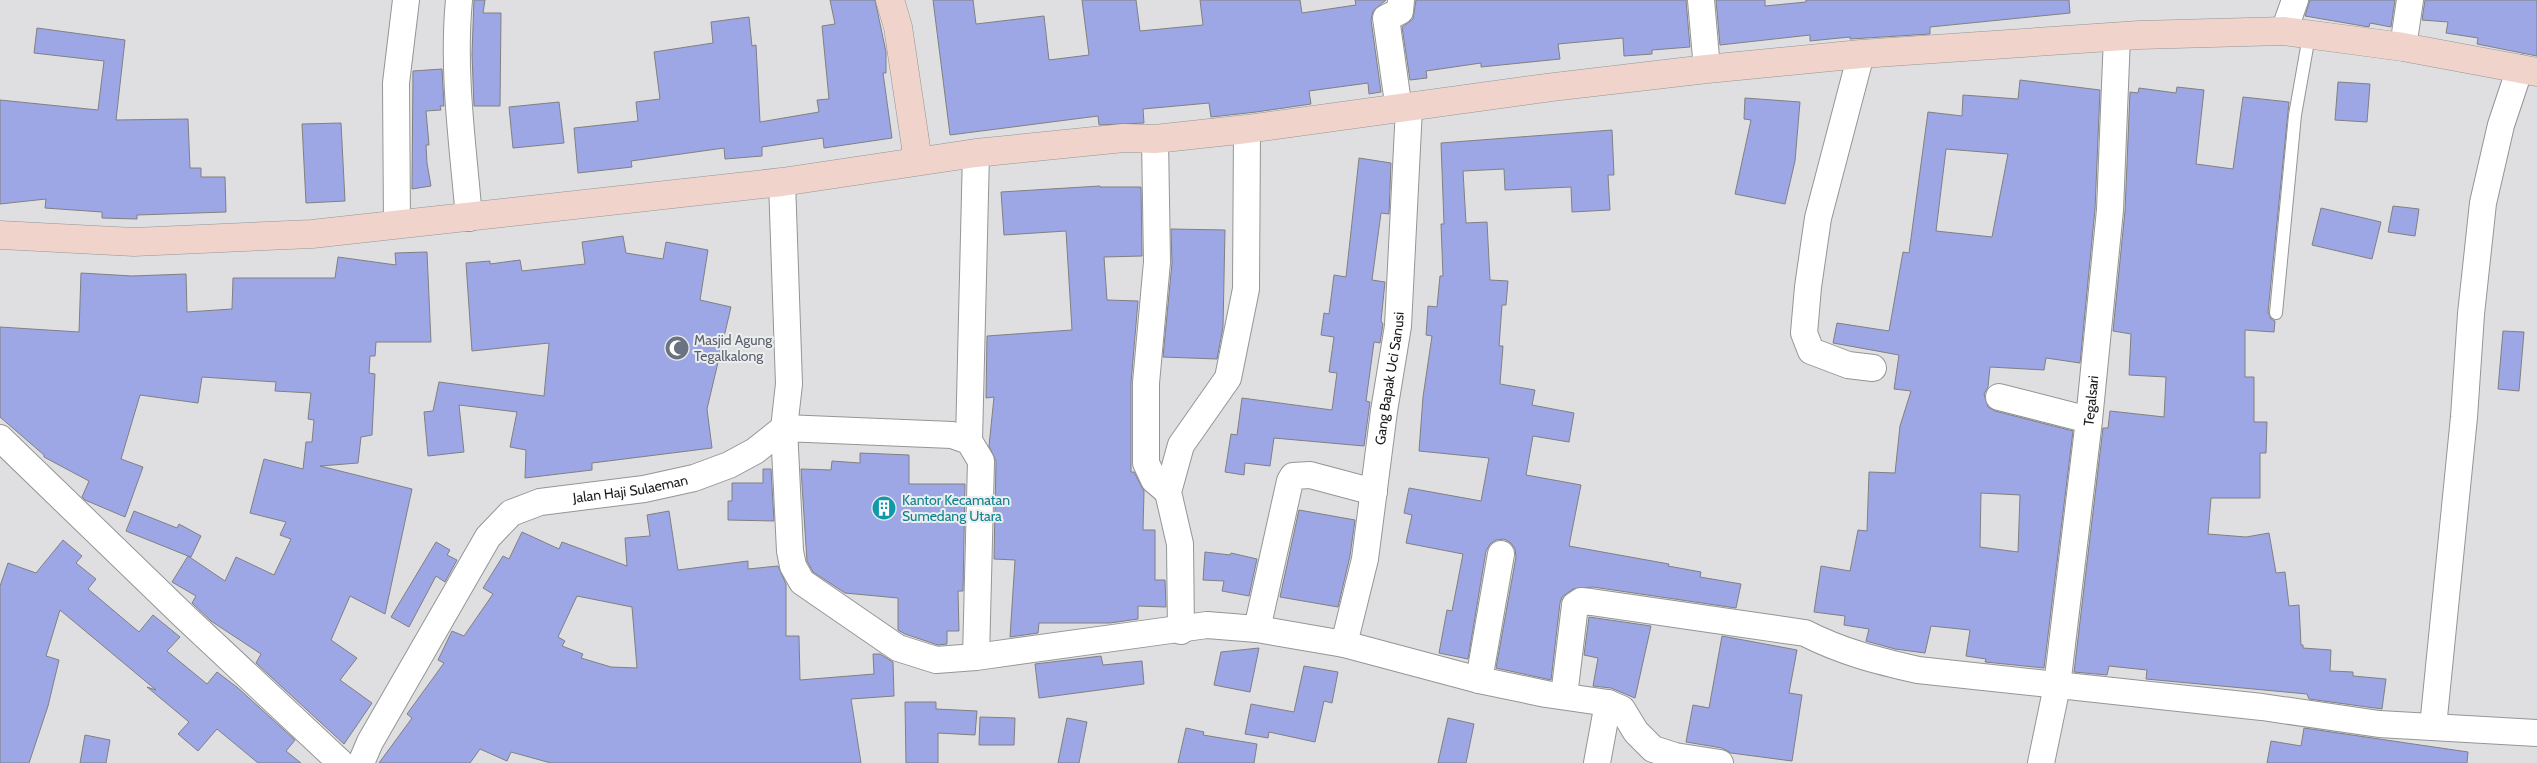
<svg xmlns="http://www.w3.org/2000/svg" width="2537" height="763" font-family="Cabin,sans-serif">
  <style>
    .building { fill: #9da7e5; stroke: #808082; fill-rule: evenodd }
    .lines { fill: none; stroke-linecap: round; stroke-linejoin: round }
    .lane-casing { stroke: #949596; stroke-width: 14 }
    .street-casing { stroke: #949596; stroke-width: 28 }
    .secondary-casing { stroke: #949596; stroke-width: 29 }
    .lane { stroke: #fff; stroke-width: 12 }
    .street { stroke: #fff; stroke-width: 26 }
    .secondary { stroke: #f0d4cb; stroke-width: 28 }
    .labels { text-anchor: middle; stroke-width: 4; stroke-linejoin: round; paint-order: stroke }
    .worship-label { font-size: 14px; fill: #5b616d; stroke: #ecedee; text-anchor: start }
    .street-label { font-size: 14px; fill: #1b1b1c; stroke: #ecedee }
    .culture-label { font-size: 14px; fill: #0d838f; stroke: #ecedee; text-anchor: start }
  </style>
  <rect width="100%" height="100%" fill="#dfdfe1"/>
  <g class="building">
    <path d="M 474,0 L 485,0 L 483,13 L 501,13 L 500,106 L 474,106 L 472,54 Z"/>
    <path d="M 830,0 L 875,0 L 886,52 L 886,73 L 883,73 L 892,138 L 824,148 L 823,138 L 762,147 L 762,156 L 725,159 L 724,148 L 631,161 L 632,167 L 578,173 L 574,128 L 638,121 L 636,102 L 660,99 L 654,52 L 713,43 L 711,22 L 749,17 L 752,46 L 756,45 L 760,122 L 819,112 L 817,100 L 829,99 L 822,26 L 835,24 Z"/>
    <path d="M 933,0 L 973,0 L 976,24 L 1044,16 L 1049,60 L 1089,55 L 1082,0 L 1136,0 L 1140,31 L 1203,25 L 1200,0 L 1300,0 L 1302,13 L 1356,5 L 1355,0 L 1386,0 L 1373,11 L 1371,20 L 1381,92 L 1369,94 L 1368,83 L 1309,91 L 1311,104 L 1256,112 L 1211,117 L 1209,103 L 1143,109 L 1144,123 L 1099,125 L 1098,116 L 950,135 Z"/>
    <path d="M 1416,0 L 1686,0 L 1690,47 L 1652,50 L 1652,54 L 1624,56 L 1623,38 L 1558,44 L 1560,59 L 1481,67 L 1481,63 L 1426,71 L 1427,78 L 1410,80 L 1402,27 L 1413,19 Z"/>
    <path d="M 1716,0 L 1765,0 L 1765,6 L 1806,2 L 1806,0 L 2069,0 L 2070,13 L 1930,27 L 1930,34 L 1850,39 L 1850,37 L 1810,41 L 1810,35 L 1720,45 Z"/>
    <path d="M 2310,0 L 2395,0 L 2391,27 L 2370,23 L 2369,27 L 2305,16 Z"/>
    <path d="M 2425,0 L 2537,0 L 2537,56 L 2477,44 L 2478,38 L 2446,33 L 2448,22 L 2422,20 Z"/>
    <path d="M 37,28 L 125,40 L 116,120 L 188,119 L 190,168 L 201,168 L 201,177 L 225,177 L 226,212 L 137,215 L 137,219 L 102,218 L 102,212 L 45,208 L 46,199 L 0,204 L 0,100 L 98,110 L 104,61 L 34,53 Z"/>
    <path d="M 442,69 L 444,106 L 440,106 L 441,110 L 426,111 L 429,145 L 426,145 L 427,163 L 431,186 L 412,189 L 413,71 Z"/>
    <path d="M 2020,80 L 2100,90 L 2095,209 L 2080,363 L 2046,358 L 2044,370 L 1990,367 L 1988,387 L 1984,394 L 1988,407 L 1995,411 L 2073,431 L 2044,668 L 1985,662 L 1986,659 L 1966,656 L 1970,630 L 1931,626 L 1925,653 L 1895,649 L 1866,641 L 1869,629 L 1844,625 L 1845,616 L 1814,612 L 1821,566 L 1850,571 L 1858,530 L 1867,531 L 1869,472 L 1895,473 L 1900,426 L 1911,391 L 1894,389 L 1899,355 L 1833,343 L 1837,323 L 1889,331 L 1903,252 L 1909,253 L 1928,112 L 1962,116 L 1963,95 L 2018,99 ZM 1946,149 L 2008,154 L 1992,237 L 1936,231 ZM 1981,493 L 2020,495 L 2018,552 L 1980,547 Z"/>
    <path d="M 2338,82 L 2370,84 L 2367,122 L 2335,120 Z"/>
    <path d="M 2177,87 L 2204,90 L 2196,164 L 2233,169 L 2243,97 L 2289,102 L 2268,312 L 2271,319 L 2275,321 L 2274,332 L 2245,330 L 2245,377 L 2254,377 L 2254,422 L 2267,422 L 2266,453 L 2260,453 L 2260,498 L 2211,498 L 2208,534 L 2246,537 L 2269,533 L 2276,573 L 2285,572 L 2289,606 L 2299,605 L 2301,645 L 2303,645 L 2303,648 L 2331,650 L 2330,671 L 2353,672 L 2353,676 L 2386,679 L 2382,709 L 2309,699 L 2307,694 L 2146,679 L 2147,670 L 2109,666 L 2107,675 L 2074,672 L 2103,428 L 2108,428 L 2110,411 L 2164,417 L 2166,377 L 2129,375 L 2131,334 L 2113,331 L 2125,211 L 2130,92 L 2138,93 L 2139,88 L 2176,93 Z"/>
    <path d="M 1745,98 L 1800,102 L 1795,161 L 1785,204 L 1735,194 L 1751,120 L 1744,119 Z"/>
    <path d="M 559,102 L 564,143 L 513,148 L 509,107 Z"/>
    <path d="M 341,123 L 345,201 L 306,203 L 302,124 Z"/>
    <path d="M 1612,130 L 1614,175 L 1608,175 L 1610,210 L 1572,212 L 1571,187 L 1505,190 L 1504,169 L 1463,171 L 1466,223 L 1487,222 L 1490,280 L 1508,281 L 1506,305 L 1502,305 L 1499,346 L 1503,346 L 1500,384 L 1535,390 L 1532,405 L 1574,413 L 1569,442 L 1533,436 L 1526,475 L 1581,485 L 1569,546 L 1669,564 L 1668,566 L 1701,572 L 1700,577 L 1741,584 L 1736,608 L 1593,587 L 1573,589 L 1562,597 L 1560,603 L 1551,680 L 1496,668 L 1516,557 L 1515,549 L 1511,543 L 1504,539 L 1496,540 L 1490,544 L 1486,551 L 1468,659 L 1439,653 L 1447,610 L 1452,611 L 1463,554 L 1406,543 L 1412,515 L 1404,513 L 1409,488 L 1481,501 L 1489,458 L 1419,451 L 1423,397 L 1432,336 L 1426,335 L 1428,306 L 1437,307 L 1440,276 L 1443,276 L 1441,224 L 1444,224 L 1441,143 Z"/>
    <path d="M 1359,158 L 1391,163 L 1389,214 L 1381,213 L 1372,280 L 1385,282 L 1381,321 L 1383,324 L 1380,343 L 1374,342 L 1366,401 L 1370,402 L 1364,446 L 1274,438 L 1270,466 L 1245,463 L 1244,475 L 1225,472 L 1231,434 L 1237,435 L 1242,398 L 1332,410 L 1337,373 L 1329,372 L 1334,337 L 1321,335 L 1324,313 L 1329,314 L 1334,275 L 1346,277 Z"/>
    <path d="M 1100,186 L 1100,187 L 1141,187 L 1142,256 L 1104,257 L 1107,300 L 1138,301 L 1131,383 L 1131,472 L 1134,472 L 1144,491 L 1143,530 L 1155,530 L 1155,580 L 1165,580 L 1166,607 L 1138,606 L 1138,619 L 1110,623 L 1039,623 L 1038,633 L 1010,637 L 1015,560 L 994,559 L 996,461 L 989,446 L 994,397 L 986,398 L 987,336 L 1072,330 L 1066,231 L 1004,235 L 1001,192 Z"/>
    <path d="M 2393,206 L 2419,209 L 2415,236 L 2388,232 Z"/>
    <path d="M 2321,208 L 2381,222 L 2372,259 L 2312,245 Z"/>
    <path d="M 1171,229 L 1225,230 L 1223,327 L 1217,359 L 1163,357 L 1172,263 Z"/>
    <path d="M 623,236 L 626,253 L 663,259 L 666,242 L 708,250 L 700,300 L 731,307 L 707,409 L 712,448 L 592,463 L 592,470 L 525,478 L 526,450 L 510,447 L 517,412 L 459,405 L 464,452 L 428,456 L 424,412 L 433,411 L 439,382 L 544,396 L 549,343 L 472,351 L 466,263 L 490,261 L 490,264 L 520,260 L 522,271 L 585,264 L 582,242 Z"/>
    <path d="M 427,252 L 431,342 L 376,342 L 375,356 L 370,356 L 369,373 L 375,374 L 372,435 L 361,437 L 358,463 L 320,466 L 412,489 L 385,614 L 350,596 L 331,640 L 357,658 L 340,680 L 372,703 L 344,744 L 256,663 L 261,654 L 211,621 L 192,603 L 196,596 L 172,582 L 188,556 L 126,531 L 134,511 L 177,528 L 179,524 L 201,536 L 191,557 L 188,556 L 225,581 L 236,557 L 274,575 L 291,539 L 280,535 L 286,522 L 250,513 L 264,459 L 303,469 L 306,442 L 312,442 L 314,420 L 308,419 L 311,393 L 275,391 L 276,382 L 202,377 L 198,403 L 140,395 L 121,459 L 143,467 L 125,517 L 85,500 L 82,497 L 89,481 L 44,457 L 44,455 L 0,417 L 0,327 L 79,332 L 81,273 L 132,276 L 186,274 L 187,312 L 232,309 L 233,278 L 335,278 L 338,257 L 396,265 L 395,253 Z"/>
    <path d="M 2503,331 L 2524,332 L 2519,391 L 2498,389 Z"/>
    <path d="M 860,453 L 909,455 L 909,484 L 965,484 L 963,591 L 958,591 L 959,631 L 947,631 L 947,644 L 938,645 L 905,634 L 898,630 L 898,598 L 845,593 L 813,572 L 807,561 L 801,469 L 831,470 L 832,461 L 860,463 Z"/>
    <path d="M 763,469 L 771,469 L 774,521 L 728,520 L 728,501 L 732,501 L 732,483 L 763,483 Z"/>
    <path d="M 1299,510 L 1355,520 L 1350,556 L 1338,607 L 1280,597 Z"/>
    <path d="M 669,511 L 678,570 L 748,561 L 748,569 L 778,566 L 786,584 L 786,636 L 799,636 L 800,680 L 874,674 L 873,654 L 880,654 L 893,662 L 894,696 L 851,699 L 861,763 L 551,763 L 511,752 L 507,761 L 480,749 L 470,763 L 379,763 L 412,718 L 407,714 L 444,663 L 438,660 L 452,631 L 464,636 L 493,594 L 483,588 L 503,556 L 509,559 L 522,532 L 559,549 L 562,542 L 627,566 L 625,538 L 650,536 L 647,515 ZM 577,596 L 632,607 L 637,668 L 611,667 L 581,658 L 583,654 L 562,646 L 565,641 L 558,637 Z"/>
    <path d="M 63,540 L 82,556 L 76,563 L 96,579 L 88,589 L 139,632 L 153,615 L 180,637 L 167,651 L 207,684 L 217,672 L 238,688 L 295,740 L 286,751 L 301,763 L 258,763 L 217,729 L 198,751 L 178,734 L 189,722 L 147,687 L 156,690 L 60,610 L 46,656 L 59,660 L 48,706 L 29,763 L 0,763 L 0,586 L 8,563 L 36,573 Z"/>
    <path d="M 436,542 L 450,550 L 447,555 L 457,560 L 445,582 L 436,576 L 409,627 L 391,617 Z"/>
    <path d="M 1205,552 L 1230,555 L 1231,553 L 1257,559 L 1249,596 L 1222,591 L 1224,581 L 1203,580 Z"/>
    <path d="M 1589,617 L 1651,626 L 1635,698 L 1611,688 L 1593,686 L 1598,658 L 1584,655 Z"/>
    <path d="M 1722,636 L 1797,650 L 1789,693 L 1802,695 L 1792,761 L 1731,753 L 1722,748 L 1686,742 L 1693,705 L 1709,708 Z"/>
    <path d="M 1259,648 L 1250,692 L 1214,685 L 1221,652 Z"/>
    <path d="M 1101,656 L 1103,665 L 1142,661 L 1144,684 L 1039,698 L 1035,664 Z"/>
    <path d="M 1304,666 L 1338,672 L 1332,703 L 1324,701 L 1315,742 L 1269,732 L 1268,738 L 1245,734 L 1251,704 L 1294,712 Z"/>
    <path d="M 905,702 L 936,702 L 936,709 L 977,711 L 975,735 L 938,733 L 938,763 L 906,763 Z"/>
    <path d="M 980,717 L 1015,718 L 1014,745 L 979,745 Z"/>
    <path d="M 1067,718 L 1087,722 L 1079,763 L 1058,763 Z"/>
    <path d="M 1448,718 L 1474,724 L 1466,763 L 1438,763 Z"/>
    <path d="M 1186,728 L 1204,732 L 1203,735 L 1257,744 L 1254,763 L 1178,763 Z"/>
    <path d="M 2304,728 L 2468,752 L 2467,763 L 2267,763 L 2271,741 L 2301,746 Z"/>
    <path d="M 85,735 L 110,740 L 106,763 L 80,763 Z"/>
  </g>
  <g class="lines">
    <defs>
      <path id="lane" d="M 2276,313 L 2295,115 L 2309,36"/>
      <g id="street">
        <path d="M 459,0 C 452,72 463,146 469,218"/>
        <path d="M 1701,0 L 1707,69"/>
        <path d="M 2284,31 L 2295,0"/>
        <path d="M 2403,47 L 2410,0"/>
        <path d="M 1861,54 L 1818,218 L 1808,287 L 1804,333 L 1811,351 L 1848,365 L 1873,368"/>
        <path d="M 1396,109 L 1397,96 L 1386,18 L 1400,11 L 1401,0"/>
        <path d="M 1155,139 L 1157,262 L 1146,383 L 1146,463 L 1154,480 L 1168,492"/>
        <path d="M 397,224 L 396,83 L 406,0"/>
        <path d="M 1999,397 L 2089,420"/>
        <path d="M 0,438 L 185,617 L 341,763"/>
        <path d="M 969,441 L 976,153"/>
        <path d="M 1257,629 L 1290,481 L 1293,476 L 1310,475 L 1374,492"/>
        <path d="M 1181,631 L 1180,544 L 1168,492 L 1181,445 L 1228,378 L 1246,289 L 1247,129"/>
        <path id="s1" d="M 1344,644 L 1365,559 L 1384,411 L 1398,326 L 1409,108"/>
        <path d="M 976,657 L 936,660 L 898,648 L 802,582 L 793,566 L 790,551 L 784,428 L 952,435 L 969,441 L 981,461 L 976,657 L 1207,625 L 1257,629 L 1344,644 L 1479,680 L 1546,694 L 1608,703 L 1622,709 L 1636,732 L 1653,749 L 1675,756 L 1720,763"/>
        <path d="M 1479,680 L 1501,554"/>
        <path d="M 1564,696 L 1575,605 L 1581,601 L 1591,602 L 1805,633 C 1842,652 1878,661 1918,670 L 2262,707 L 2379,724 L 2537,733"/>
        <path d="M 2433,727 L 2464,417 L 2471,314 L 2483,203 L 2501,125 L 2520,68"/>
        <path id="s2" d="M 361,763 L 370,742 L 488,537 L 511,513 L 540,502 L 644,489 L 694,478 L 729,465 L 755,451 L 784,428 L 789,384 L 782,182"/>
        <path d="M 1597,763 L 1608,703"/>
        <path id="s3" d="M 2041,763 L 2057,686 L 2089,420 L 2110,210 L 2117,36"/>
      </g>
      <g id="secondary">
        <path d="M 890,0 L 898,27 L 918,161"/>
        <path d="M 0,235 L 134,242 L 312,234 L 782,182 L 976,153 L 1124,138 L 1155,139 L 1247,129 L 1553,87 L 1707,69 L 1861,54 L 2139,35 L 2284,31 L 2403,47 L 2537,72"/>
      </g>
    </defs>
    <use href="#lane" class="lane-casing"/>
    <use href="#street" class="street-casing"/>
    <use href="#secondary" class="secondary-casing"/>
    <use href="#lane" class="lane"/>
    <use href="#street" class="street"/>
    <use href="#secondary" class="secondary"/>
  </g>
  <defs>
    <symbol id="mosque-disc" viewBox="-11 -11 22 22"><circle r="9.5" fill="#6b7280" stroke="#ecedee"/><path d="M3.5-4.9A6 6 0 1 0 3.5 4.9A5 5 0 1 1 3.5-4.9Z" fill="#fff"/></symbol>
    <symbol id="building-disc" viewBox="-11 -11 22 22"><circle r="9.5" fill="#0f9aa8" stroke="#ecedee"/><path d="M-4-6H4V6H1V3H-1V6H-4ZM-2.5-4.3h1.7v1.8h-1.7ZM.8-4.3h1.7v1.8H.8ZM-2.5-1h1.7V.8h-1.7ZM.8-1h1.7V.8H.8Z" fill="#fff"/></symbol>
  </defs>
  <g fill-rule="evenodd">
    <use href="#mosque-disc" x="663" y="334" width="28" height="28"/>
    <use href="#building-disc" x="870" y="494" width="28" height="28"/>
  </g>
  <g class="labels">
    <g class="worship-label">
      <text x="694" y="345">Masjid Agung<tspan x="694" dy="16">Tegalkalong</tspan></text>
    </g>
    <g class="street-label">
      <text dy="5" stroke="none"><textPath href="#s1" startOffset="270">Gang Bapak Uci Sanusi</textPath></text>
      <text dy="5" stroke="none"><textPath href="#s3" startOffset="366">Tegalsari</textPath></text>
      <text dy="5" stroke="none"><textPath href="#s2" startOffset="415">Jalan Haji Sulaeman</textPath></text>
    </g>
    <g class="culture-label">
      <text x="902" y="505">Kantor Kecamatan<tspan x="902" dy="16">Sumedang Utara</tspan></text>
    </g>
  </g>
</svg>
